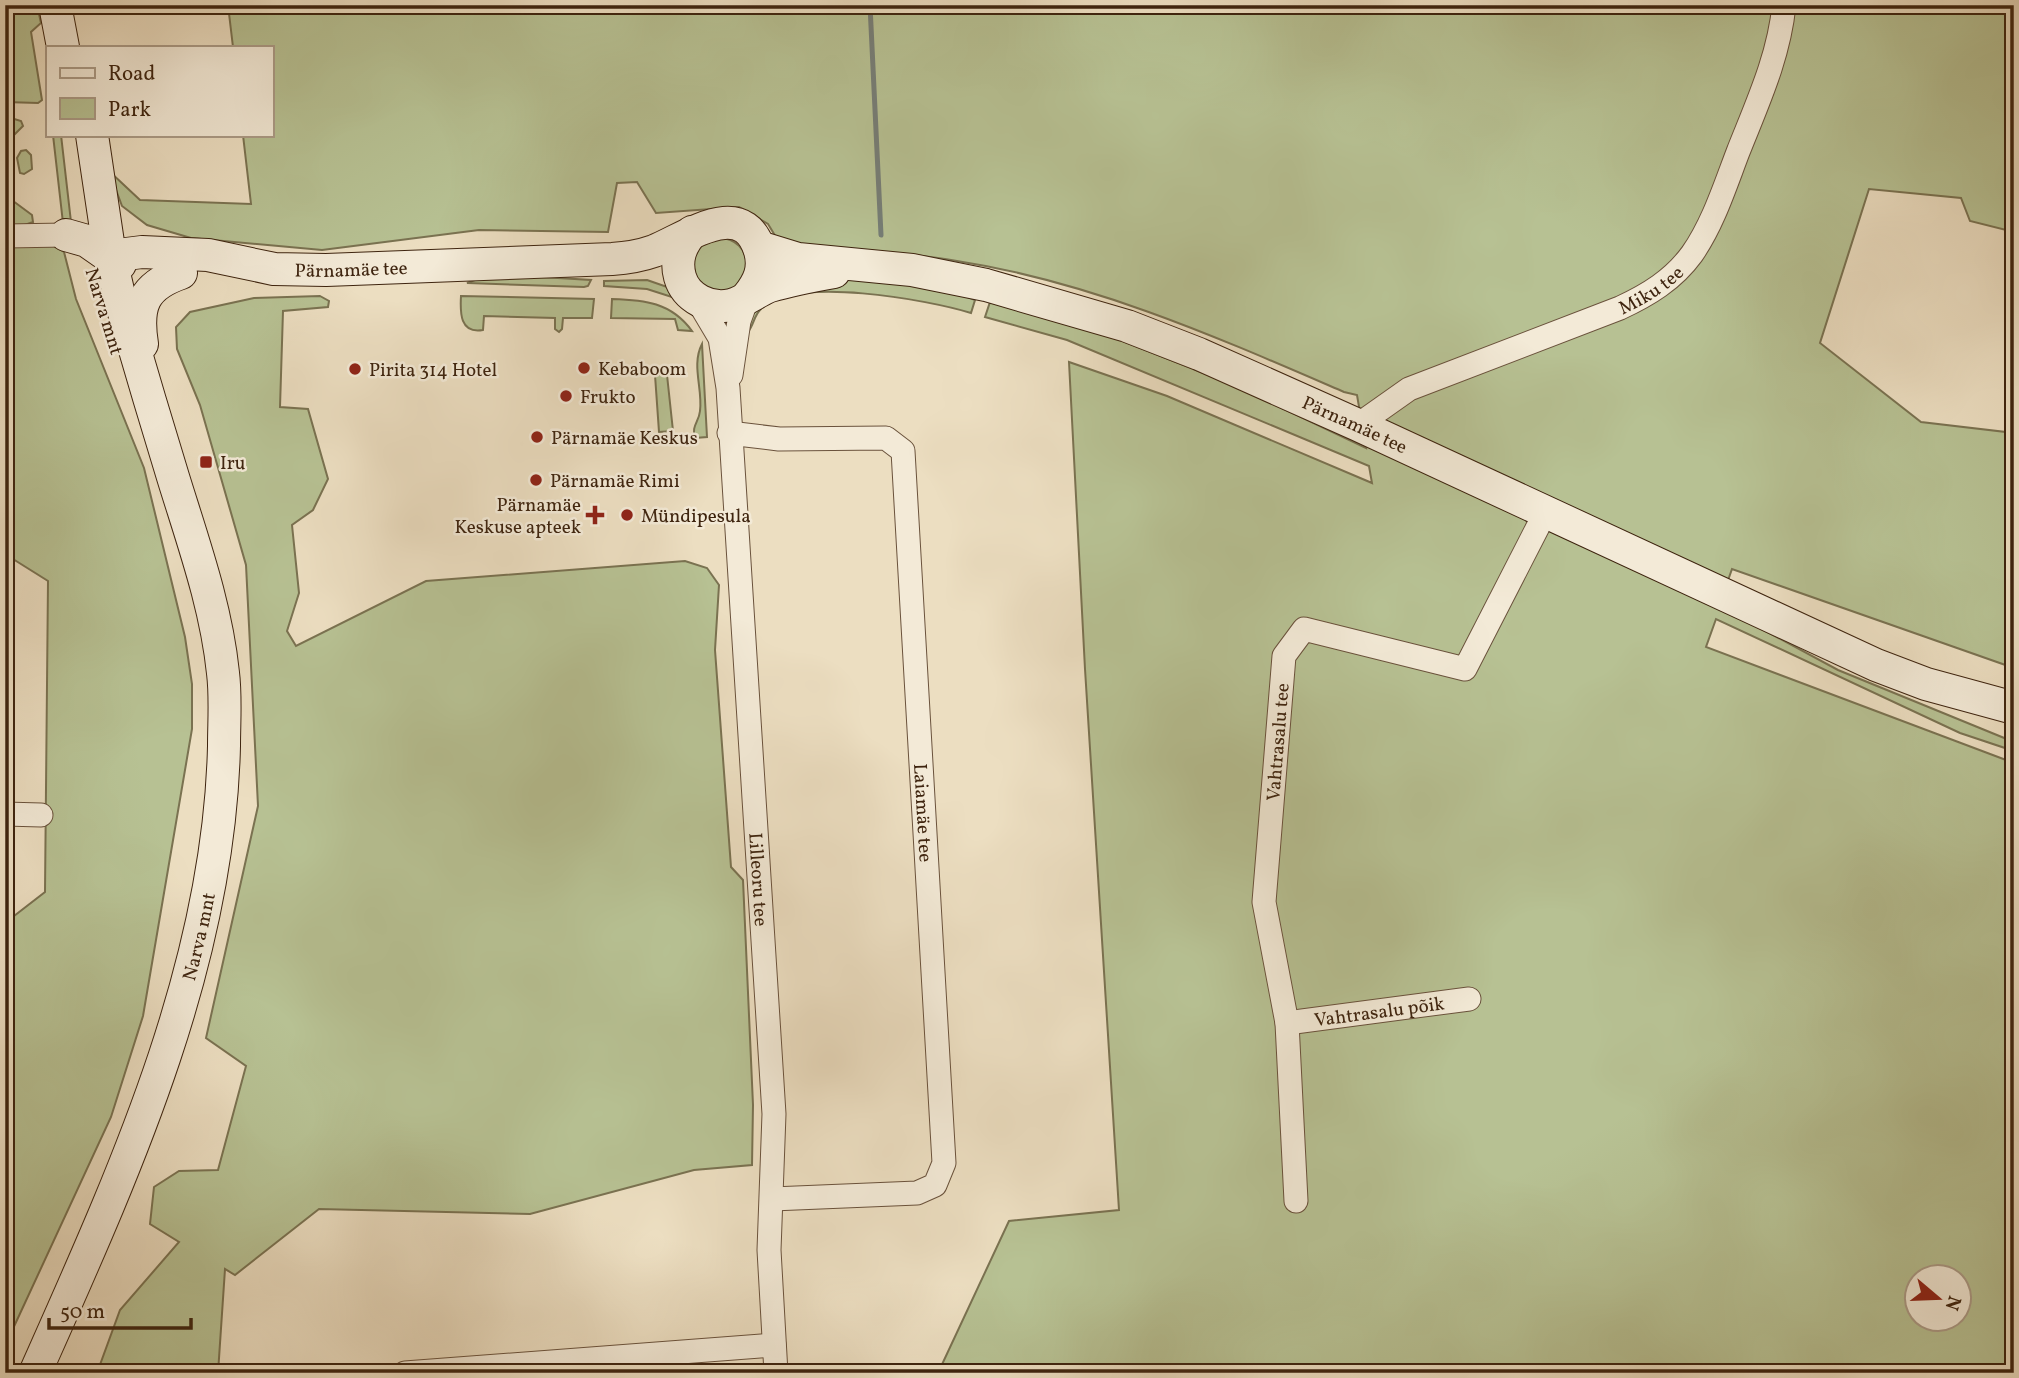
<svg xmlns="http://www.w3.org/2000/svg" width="2019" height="1378" font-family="Vollkorn,serif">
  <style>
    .green { fill: #b7c193; stroke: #7a7251; stroke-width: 2; fill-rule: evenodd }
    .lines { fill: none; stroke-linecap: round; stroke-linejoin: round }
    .stream { stroke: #767e77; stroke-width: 5 }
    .street-casing { stroke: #6a523c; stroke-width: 25 }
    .secondary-casing { stroke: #3e240f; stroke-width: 34 }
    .street { stroke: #f3ead7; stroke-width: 23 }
    .secondary { stroke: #f3ead7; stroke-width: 32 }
    .poi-dot { fill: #8f2418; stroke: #f3ead7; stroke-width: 2.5 }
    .labels { text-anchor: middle; stroke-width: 5; stroke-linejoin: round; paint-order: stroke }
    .street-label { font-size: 19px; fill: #3e240f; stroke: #f3ead7 }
    .poi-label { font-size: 19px; fill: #3e240f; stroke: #f3ead7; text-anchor: start }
  </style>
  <rect width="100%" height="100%" fill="#ecdec1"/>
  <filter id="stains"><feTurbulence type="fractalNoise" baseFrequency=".00286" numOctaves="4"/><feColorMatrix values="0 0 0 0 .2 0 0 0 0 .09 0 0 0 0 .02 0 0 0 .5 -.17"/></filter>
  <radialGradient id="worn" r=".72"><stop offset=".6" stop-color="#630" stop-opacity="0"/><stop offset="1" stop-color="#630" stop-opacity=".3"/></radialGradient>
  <g class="green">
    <path d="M 5,5 L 37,5 L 41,23 L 31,32 L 42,100 L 38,103 L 5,102 Z"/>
    <path d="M 228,5 L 2014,5 L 2014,232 L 1970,221 L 1961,198 L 1869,189 L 1820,343 L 1921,422 L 2014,433 L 2014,668 L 1732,569 L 1719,606 L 1838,670 L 2014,742 L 2014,751 L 1960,733 L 1716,619 L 1706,647 L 2014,763 L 2014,1373 L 938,1373 L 1009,1221 L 1119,1210 L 1085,669 L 1069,362 L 1167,396 L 1372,483 L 1369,466 L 1067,340 L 985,317 L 990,302 L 1118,339 L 1231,384 L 1366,448 L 1357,395 L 1344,392 C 1219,338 1093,282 957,261 C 899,251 841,250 782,247 L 768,224 L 739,207 L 656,213 L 637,182 L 617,183 L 608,232 L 479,230 L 322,250 L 191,238 L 147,225 L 122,206 L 109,171 L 140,200 L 251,204 L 243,135 L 271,135 L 271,47 L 233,47 ZM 1918,1276 L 1960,1276 L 1960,1318 L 1918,1318 Z"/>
    <path d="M 11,118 L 21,121 L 23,126 L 5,144 L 5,123 Z"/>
    <path d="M 53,135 L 61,135 L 71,222 L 63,223 Z"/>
    <path d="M 26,150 L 31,155 L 32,169 L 24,174 L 20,173 L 17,158 L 21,151 Z"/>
    <path d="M 5,195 L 32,215 L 33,222 L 19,227 L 5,226 Z"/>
    <circle cx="720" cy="265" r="27"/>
    <path d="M 11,244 L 52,245 L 64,252 L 76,299 L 144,468 L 185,637 L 192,684 L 192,729 L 143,1016 L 111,1117 L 5,1346 L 5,1294 L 12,1241 L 5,1241 L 5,923 L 45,892 L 48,581 L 5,554 L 5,257 Z"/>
    <path d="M 491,274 L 591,280 L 588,286 L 584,287 L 467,283 Z"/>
    <path d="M 846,278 L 882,279 L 963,295 L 975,300 L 971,313 C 929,300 794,275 761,309 C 754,315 754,325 748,332 L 746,320 L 756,304 Z"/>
    <path d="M 647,280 L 673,289 L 675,298 L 647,289 L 604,286 L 604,281 Z"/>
    <path d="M 320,296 L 329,301 L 328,307 L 283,311 L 280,407 L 308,409 L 328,479 L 313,510 L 292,525 L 299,593 L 287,631 L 296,646 L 426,581 L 685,561 L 707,568 L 719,585 L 715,650 L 731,867 L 743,880 L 753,1105 L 752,1165 L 694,1170 L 530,1214 L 319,1209 L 235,1275 L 225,1269 L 218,1373 L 97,1373 L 120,1310 L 179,1242 L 150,1224 L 154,1187 L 179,1171 L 218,1170 L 246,1066 L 206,1038 L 258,806 L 246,565 L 200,405 L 177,349 L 176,327 L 190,312 L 254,298 Z"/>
    <path d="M 461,296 L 594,299 L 592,318 L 563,318 L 562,329 L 559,332 L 555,329 L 555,318 L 484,316 L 483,330 C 460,334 460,313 461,296 Z"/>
    <path d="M 612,299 C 644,300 671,302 692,331 L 678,330 L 675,319 L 611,318 Z"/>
    <path d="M 702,344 L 707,437 L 695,438 C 691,426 699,422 700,411 C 703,389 691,365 702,344 Z"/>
    <path d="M 655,375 L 667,375 L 673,431 L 659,432 Z"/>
  </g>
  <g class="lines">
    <path class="stream" d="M 870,5 L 881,235"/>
    <defs>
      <g id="street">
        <path d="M 5,236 L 66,235"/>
        <path id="s1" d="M 698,301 L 720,338 L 728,388 L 774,1114 L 769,1250 L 776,1373"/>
        <path d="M 731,375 L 739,321 L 748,296"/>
        <path id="s2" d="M 1358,425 L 1409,389 L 1620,308 C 1648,295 1673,280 1692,254 C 1713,224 1725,186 1738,152 C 1757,104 1779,57 1784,5"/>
        <path id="s3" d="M 729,433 L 779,439 L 886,438 L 903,451 L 944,1163 L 935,1185 L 917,1193 L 772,1199"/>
        <path d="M 5,814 L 41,815"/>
        <path id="s4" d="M 1287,1023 L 1469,999"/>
        <path id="s5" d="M 1296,1201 L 1287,1023 L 1264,902 L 1284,656 L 1304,629 L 1465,669 L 1545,513"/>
        <path d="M 405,1373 L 774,1345"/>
      </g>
      <g id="secondary">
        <path d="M 55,5 L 63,47"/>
        <path d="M 692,232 C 681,245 675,259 680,277 C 686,298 710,310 731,305 C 744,302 757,291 770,286 C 791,280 812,276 834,272"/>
        <path d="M 66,235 L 87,241 L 120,264"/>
        <path id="s6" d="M 759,247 L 798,259 L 912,270 L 986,285 L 1127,326 L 1199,354 L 1358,425 L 1876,665 L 1926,684 L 2014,708"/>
        <path id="s7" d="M 110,256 L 142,252 L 208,255 L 274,269 L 326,270 L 612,259 C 627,258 640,256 654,251 C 685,239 743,194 760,251 C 765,269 759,282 748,296"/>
        <path d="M 142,344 C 136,306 143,286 181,273"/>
        <path id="s8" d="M 35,1373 C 123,1175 219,967 224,746 C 224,722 226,697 223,673 C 216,605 193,542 173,477 C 155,418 137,358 120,299 L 110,256 L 92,135"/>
      </g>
    </defs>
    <use href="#street" class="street-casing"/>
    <use href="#secondary" class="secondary-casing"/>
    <use href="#street" class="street"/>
    <use href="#secondary" class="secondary"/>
  </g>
  <g class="poi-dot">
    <circle cx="584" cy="368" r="7"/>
    <circle cx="355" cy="369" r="7"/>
    <circle cx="566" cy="396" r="7"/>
    <circle cx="537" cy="437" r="7"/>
    <rect x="199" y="455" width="14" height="14" rx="3.5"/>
    <circle cx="536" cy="480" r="7"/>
    <path d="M591.5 504.5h7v7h7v7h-7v7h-7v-7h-7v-7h7z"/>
    <circle cx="627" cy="515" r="7"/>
  </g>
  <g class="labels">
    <g class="street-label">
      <text dy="7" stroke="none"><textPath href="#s7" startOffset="243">Pärnamäe tee</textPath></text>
      <text dy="7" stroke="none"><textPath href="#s2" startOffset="324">Miku tee</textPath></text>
      <text transform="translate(105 311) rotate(73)" y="7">Narva mnt</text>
      <text dy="7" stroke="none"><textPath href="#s6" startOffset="626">Pärnamäe tee</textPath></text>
      <text dy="7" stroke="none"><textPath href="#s5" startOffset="462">Vahtrasalu tee</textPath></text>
      <text dy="7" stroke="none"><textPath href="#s3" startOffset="541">Laiamäe tee</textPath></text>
      <text dy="7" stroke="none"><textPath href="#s1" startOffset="586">Lilleoru tee</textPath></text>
      <text dy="7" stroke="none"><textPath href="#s8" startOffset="467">Narva mnt</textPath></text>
      <text dy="7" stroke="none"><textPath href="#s4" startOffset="93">Vahtrasalu põik</textPath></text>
    </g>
    <g class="poi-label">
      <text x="598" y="375">Kebaboom</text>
      <text x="369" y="376">Pirita 314 Hotel</text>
      <text x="580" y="403">Frukto</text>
      <text x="551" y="444">Pärnamäe Keskus</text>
      <text x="220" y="469">Iru</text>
      <text x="550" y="487">Pärnamäe Rimi</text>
      <text x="581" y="511" text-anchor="end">Pärnamäe<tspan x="581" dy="22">Keskuse apteek</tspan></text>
      <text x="641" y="522">Mündipesula</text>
    </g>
  </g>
  <rect width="2019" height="1378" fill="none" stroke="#ecdec1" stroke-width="28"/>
  <rect x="7" y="7" width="2005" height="1364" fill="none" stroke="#3e240f" stroke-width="3.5"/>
  <rect x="14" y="14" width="1991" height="1350" fill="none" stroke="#3e240f" stroke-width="2"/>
  <rect x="46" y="46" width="228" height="91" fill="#f3ead7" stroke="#ab9b87" stroke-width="2"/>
  <rect x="60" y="68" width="35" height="10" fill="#f3ead7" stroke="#ab9b87" stroke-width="2"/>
  <text x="108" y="80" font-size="21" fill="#3e240f">Road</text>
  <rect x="60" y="98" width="35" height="21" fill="#b7c193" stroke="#ab9b87" stroke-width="2"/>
  <text x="108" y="116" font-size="21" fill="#3e240f">Park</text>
  <g transform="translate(1938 1298) rotate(109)"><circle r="33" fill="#f3ead7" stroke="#ab9b87" stroke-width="2"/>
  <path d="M0-5L12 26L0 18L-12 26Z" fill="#8f2418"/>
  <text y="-10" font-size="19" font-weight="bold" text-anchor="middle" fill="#3e240f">N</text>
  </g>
  <path d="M49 1318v10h142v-10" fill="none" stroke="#3e240f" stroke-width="3.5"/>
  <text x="60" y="1318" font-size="21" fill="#3e240f" stroke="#f3ead7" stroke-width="5" paint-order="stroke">50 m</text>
  <rect width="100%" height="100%" filter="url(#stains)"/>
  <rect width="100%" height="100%" fill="url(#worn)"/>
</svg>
